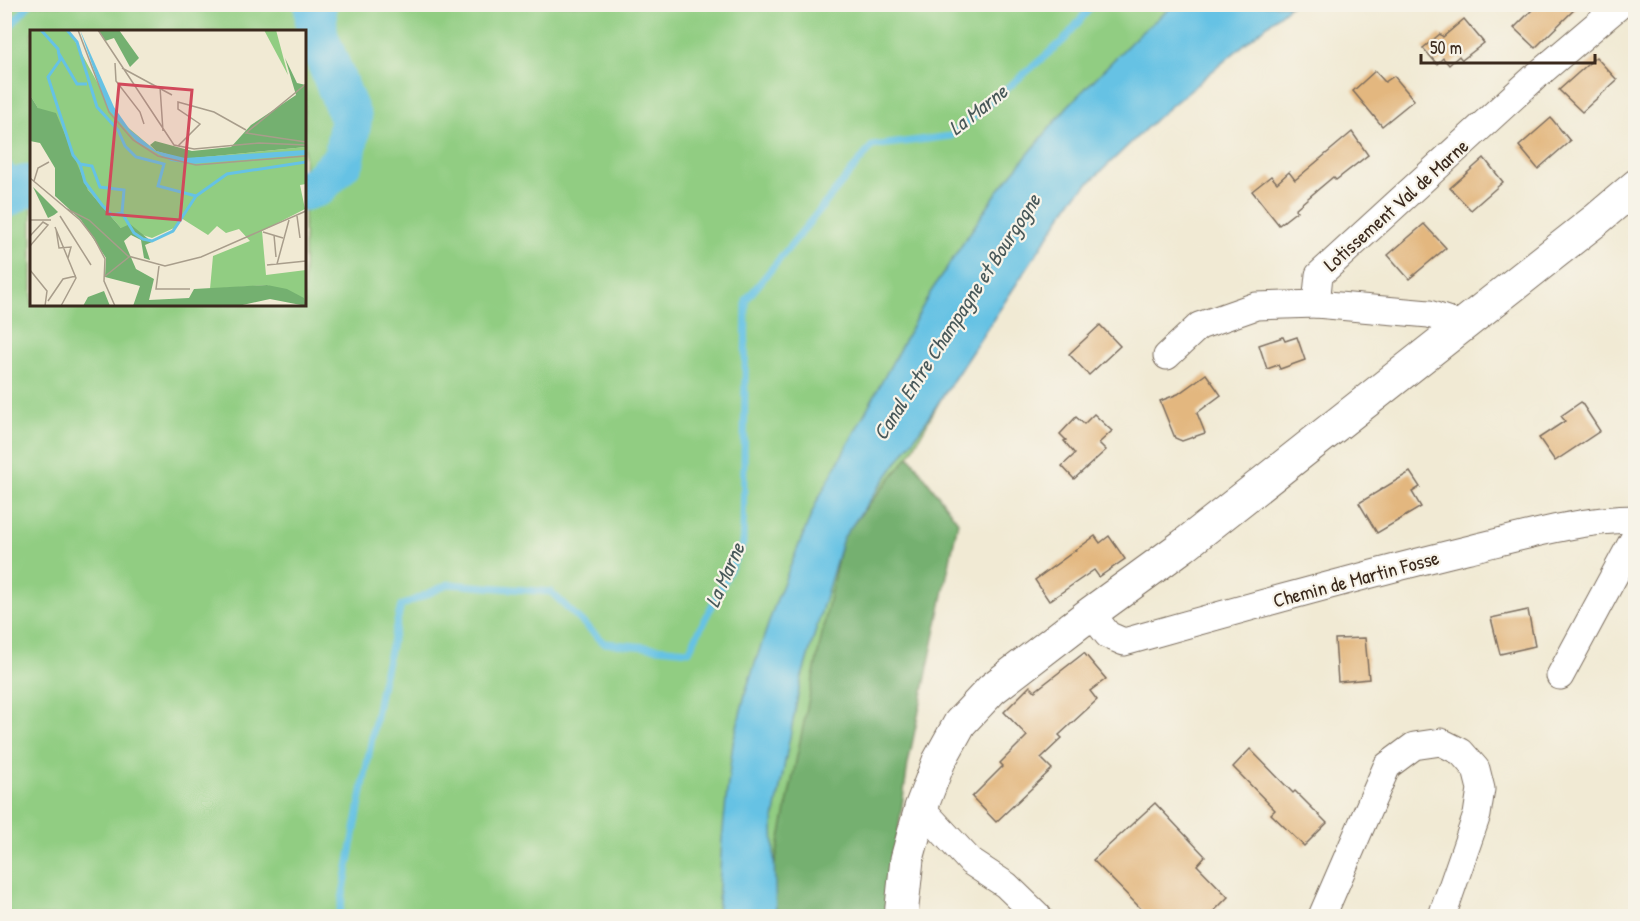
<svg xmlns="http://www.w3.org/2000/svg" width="1640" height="921" font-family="'Patrick Hand',sans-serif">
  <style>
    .green { fill: #91cd82; stroke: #667c50; stroke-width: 1.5; fill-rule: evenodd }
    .forest { fill: #74b070; stroke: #586d47; stroke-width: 1.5 }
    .water { fill: #66c2e4; stroke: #507681; stroke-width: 1.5 }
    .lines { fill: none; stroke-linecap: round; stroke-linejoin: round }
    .stream { stroke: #66c2e4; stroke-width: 7 }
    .river { stroke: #66c2e4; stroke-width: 42 }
    .building { fill: #e3b77f }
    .street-casing { stroke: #7b6d5e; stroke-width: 29 }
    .secondary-casing { stroke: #7b6d5e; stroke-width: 35 }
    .street { stroke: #fff; stroke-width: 27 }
    .secondary { stroke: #fff; stroke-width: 33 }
    .labels { text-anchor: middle; stroke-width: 4.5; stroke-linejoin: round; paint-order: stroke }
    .street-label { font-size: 20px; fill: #3b2a1e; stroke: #f7f3e8 }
    .water-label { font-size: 21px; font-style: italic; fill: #485859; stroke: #f7f3e8 }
    .inset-river { fill: none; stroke: #66c2e4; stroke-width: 3 }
    .inset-road { fill: none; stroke: #a89d8b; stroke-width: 1.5 }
    .view { fill: #d1495b; fill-opacity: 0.15; stroke: #d1495b; stroke-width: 3 }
    .inset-edge { fill: none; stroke: #3b2a1e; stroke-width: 3 }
  </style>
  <rect width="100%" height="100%" fill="#f7f3e8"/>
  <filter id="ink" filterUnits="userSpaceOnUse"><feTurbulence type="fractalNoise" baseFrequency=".0167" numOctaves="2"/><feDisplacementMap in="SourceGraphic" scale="12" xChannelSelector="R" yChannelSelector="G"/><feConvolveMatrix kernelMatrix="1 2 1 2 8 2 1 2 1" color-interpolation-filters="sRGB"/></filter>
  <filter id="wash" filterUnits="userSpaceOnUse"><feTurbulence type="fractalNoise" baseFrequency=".008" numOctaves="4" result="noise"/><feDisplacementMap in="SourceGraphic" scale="24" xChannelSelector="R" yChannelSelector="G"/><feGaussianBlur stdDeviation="1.35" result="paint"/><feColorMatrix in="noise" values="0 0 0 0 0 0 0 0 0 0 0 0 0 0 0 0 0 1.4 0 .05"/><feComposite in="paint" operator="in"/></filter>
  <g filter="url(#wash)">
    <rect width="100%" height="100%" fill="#f1ead4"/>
    <path class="green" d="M 11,5 L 1255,5 L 1141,110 L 1002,289 L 909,456 L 842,537 L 770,916 L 14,916 L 5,911 L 4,12 ZM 32,32 L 304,32 L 304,304 L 32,304 Z"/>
    <path class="forest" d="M 909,456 L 958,522 L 908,764 L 886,916 L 770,916 L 767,902 L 842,537 Z"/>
    <path class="water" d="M 1174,5 L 1291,5 L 1159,116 L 1073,198 L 925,423 L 843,538 L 801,680 L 773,824 L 776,916 L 717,916 L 722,839 L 727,791 L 733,743 L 746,690 L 775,604 L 816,503 L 930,293 L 997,192 L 1067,107 L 1138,35 Z"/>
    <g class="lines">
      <g class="stream">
        <path d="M 4,33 L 30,4"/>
        <path d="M 4,160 L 25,186"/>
        <path d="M 339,916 L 382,683 L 401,606 L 449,584 L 551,592 L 604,643 L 689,651 L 743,544 L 746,300 L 872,146 L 951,136 L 1064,40 L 1093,4"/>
      </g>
      <g class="river">
        <path d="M 304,190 L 317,186 L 344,159 L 351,119 L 317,36 L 315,4"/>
        <path d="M 4,198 L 25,186 L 32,186"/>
      </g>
    </g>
    <g id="blocks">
      <g class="building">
        <path d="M 1538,4 L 1580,4 L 1535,48 L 1514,28 Z"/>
        <path d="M 1464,19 L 1484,43 L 1462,60 L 1459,56 L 1449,65 L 1443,58 L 1437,64 L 1423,48 L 1440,34 L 1443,37 Z"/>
        <path d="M 1596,57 L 1617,80 L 1582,112 L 1559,90 Z"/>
        <path d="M 1375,71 L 1385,82 L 1394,76 L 1414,100 L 1382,126 L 1353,91 Z"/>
        <path d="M 1551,118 L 1570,141 L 1538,169 L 1519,146 Z"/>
        <path d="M 1352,132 L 1368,155 L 1336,180 L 1333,177 L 1295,209 L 1297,211 L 1279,225 L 1252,191 L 1271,176 L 1277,183 L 1289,172 L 1295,180 Z"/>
        <path d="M 1484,158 L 1503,182 L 1471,210 L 1450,188 Z"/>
        <path d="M 1424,224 L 1446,248 L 1409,279 L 1388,255 Z"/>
        <path d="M 1100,325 L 1120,346 L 1089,375 L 1069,354 Z"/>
        <path d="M 1283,337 L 1285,341 L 1297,337 L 1305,360 L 1280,369 L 1278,365 L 1267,369 L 1259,345 Z"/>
        <path d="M 1206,374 L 1221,395 L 1197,413 L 1205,433 L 1182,441 L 1175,438 L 1160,401 L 1178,394 Z"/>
        <path d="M 1581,402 L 1600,431 L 1555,461 L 1539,438 L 1565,421 L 1561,416 Z"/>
        <path d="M 1094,414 L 1112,431 L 1099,443 L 1106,450 L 1074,479 L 1062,466 L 1075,454 L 1064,441 L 1066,440 L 1060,434 L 1076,417 L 1084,424 Z"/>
        <path d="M 1410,472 L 1420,487 L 1412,492 L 1421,507 L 1377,533 L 1359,503 Z"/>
        <path d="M 1095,536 L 1100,543 L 1109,536 L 1125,559 L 1099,577 L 1094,570 L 1049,601 L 1035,580 Z"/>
        <path d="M 1528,610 L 1535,646 L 1500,654 L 1491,618 Z"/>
        <path d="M 1365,638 L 1369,679 L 1338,682 L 1335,639 Z"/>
        <path d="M 1084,653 L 1106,679 L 1090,691 L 1097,700 L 1059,735 L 1062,738 L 1041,758 L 1052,769 L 996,822 L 972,797 L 1003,766 L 1000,763 L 1027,736 L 1004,712 L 1030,686 L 1035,691 Z"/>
        <path d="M 1250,749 L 1293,793 L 1295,791 L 1327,823 L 1304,846 L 1271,814 L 1275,810 L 1233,767 Z"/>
        <path d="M 1155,803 L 1205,856 L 1197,865 L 1228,897 L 1209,916 L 1148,916 L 1093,860 Z"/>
      </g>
    </g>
  </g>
  <g filter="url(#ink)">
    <use href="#blocks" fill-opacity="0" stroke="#7b6d5e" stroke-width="1.5"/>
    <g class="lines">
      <defs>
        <g id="street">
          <path d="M 1316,304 L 1429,314 L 1447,320 L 1455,330"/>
          <path d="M 1167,356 L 1199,326 L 1256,306 L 1316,304 L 1319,275 L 1535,77 L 1621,4"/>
          <path d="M 1091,613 L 1108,635 L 1124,642 C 1238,610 1351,578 1466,550 C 1520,537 1580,519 1636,519"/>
          <path d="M 1560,676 L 1636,535"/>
          <path d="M 921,808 L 971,862 L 1006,885 L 1038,916"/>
          <path d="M 1322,916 L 1387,766 L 1414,746 L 1441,742 L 1461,752 L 1476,769 L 1481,789 L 1477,815 L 1442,916"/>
        </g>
        <path id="secondary" d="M 901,916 L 907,859 L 921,808 L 939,761 L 960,723 L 992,689 L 1091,613 L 1183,546 L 1596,220 L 1636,186"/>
      </defs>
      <use href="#street" class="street-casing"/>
      <use href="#secondary" class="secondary-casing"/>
      <use href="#street" class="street"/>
      <use href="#secondary" class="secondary"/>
    </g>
  </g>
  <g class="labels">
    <g class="street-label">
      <text transform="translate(1396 205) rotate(-42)" y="7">Lotissement Val de Marne</text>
      <text transform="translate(1356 579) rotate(-15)" y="7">Chemin de Martin Fosse</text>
    </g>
    <g class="water-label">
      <text transform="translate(978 110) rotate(-38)" y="7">La Marne</text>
      <text transform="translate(957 317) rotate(-57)" y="7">Canal Entre Champagne et Bourgogne</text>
      <text transform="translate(725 575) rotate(-66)" y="7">La Marne</text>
    </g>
  </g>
  <g transform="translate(30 30)">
    <rect width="276" height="276" fill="#f1ead4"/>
    <path d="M 0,0 L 39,0 L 80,76 L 94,94 L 126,121 L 154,129 L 276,117 L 276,154 L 270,155 L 275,179 L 232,201 L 236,245 L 276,240 L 276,272 L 237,255 L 180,259 L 183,226 L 220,211 L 209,199 L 196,203 L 187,196 L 178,205 L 151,188 L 144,198 L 122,208 L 91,198 L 58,160 L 0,65 ZM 234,0 L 246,0 L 258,45 Z" fill="#91cd82"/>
    <path d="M 68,0 L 89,0 L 109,28 L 100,37 L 84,8 L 75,11 ZM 255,28 L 267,53 L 276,55 L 276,117 L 154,129 L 126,121 L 120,115 L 125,111 L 162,121 L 201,117 L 221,95 L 266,65 ZM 0,65 L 8,78 L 26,83 L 58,160 L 91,198 L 100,194 L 122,212 L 115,215 L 120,230 L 114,228 L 111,210 L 101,205 L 94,211 L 106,239 L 124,249 L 119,270 L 159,268 L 164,259 L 237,255 L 257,259 L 274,268 L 276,276 L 240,269 L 208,276 L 103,276 L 110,256 L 75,247 L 76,228 L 51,190 L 25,166 L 25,138 L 10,113 L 0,111 ZM 3,157 L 28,182 L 24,185 L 18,188 ZM 74,261 L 80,276 L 53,276 L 58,267 Z" fill="#74b070"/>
    <path d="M 50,0 L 84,77 L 100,100 L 126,121 L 155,128 L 276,120 L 276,125 L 161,134 L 141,131 L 107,112 L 77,78 Z" fill="#66c2e4"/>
    <path class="inset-river" d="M 11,0 L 28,19 L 30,30 L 18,47 L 43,125 L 50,134 L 62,136 L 70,157 L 94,160 L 92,183 L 104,203 L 113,209 L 122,211 L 143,201 L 166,166 L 197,144 L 276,132M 37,0 L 47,12 L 67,77 L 88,100 L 95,116 L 106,127 L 134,134 L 128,156 L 166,166M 28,22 L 47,54 L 57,54M 50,134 L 55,152 L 72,175 L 82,185 L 92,183"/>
    <path class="inset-road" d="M 48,0 L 79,82 L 103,110 L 128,126 L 166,135 L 276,126M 68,0 L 144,115 L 164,119 L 229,113 L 276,115M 85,33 L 86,51 L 110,82 L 114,94M 92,38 L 142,65M 276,54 L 216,103 L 276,112M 130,57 L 133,101M 148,116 L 170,94 L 148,79 L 148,72 L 184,82 L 216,100M 0,148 L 50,190 L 64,208 L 75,229 L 74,251 L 85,276M 4,151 L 8,138 L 19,132M 37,179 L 59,190 L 98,226 L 135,236 L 171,227 L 276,181M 30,186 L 61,235M 267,186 L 270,208M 0,190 L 21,190M 25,197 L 46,248 L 31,276M 26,199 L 29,218 L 41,217 L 38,228M 233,202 L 253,208M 244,205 L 246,227M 0,206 L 13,192 L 18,195 L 0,216M 247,234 L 259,190M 237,235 L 276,231M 129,236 L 126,259 L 160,259M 0,240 L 17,261 L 15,276M 74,247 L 99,227M 18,271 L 33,249 L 46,246"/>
    <path class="view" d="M 89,54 L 162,60 L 150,190 L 77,184 Z"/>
    <rect width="276" height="276" class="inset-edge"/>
  </g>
  <rect width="1640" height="921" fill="none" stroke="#f7f3e8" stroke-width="24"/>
  <path d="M1421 54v9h174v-9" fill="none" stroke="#3b2a1e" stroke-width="3"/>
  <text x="1430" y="54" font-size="18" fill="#3b2a1e" stroke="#f7f3e8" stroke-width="4.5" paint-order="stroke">50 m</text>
</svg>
